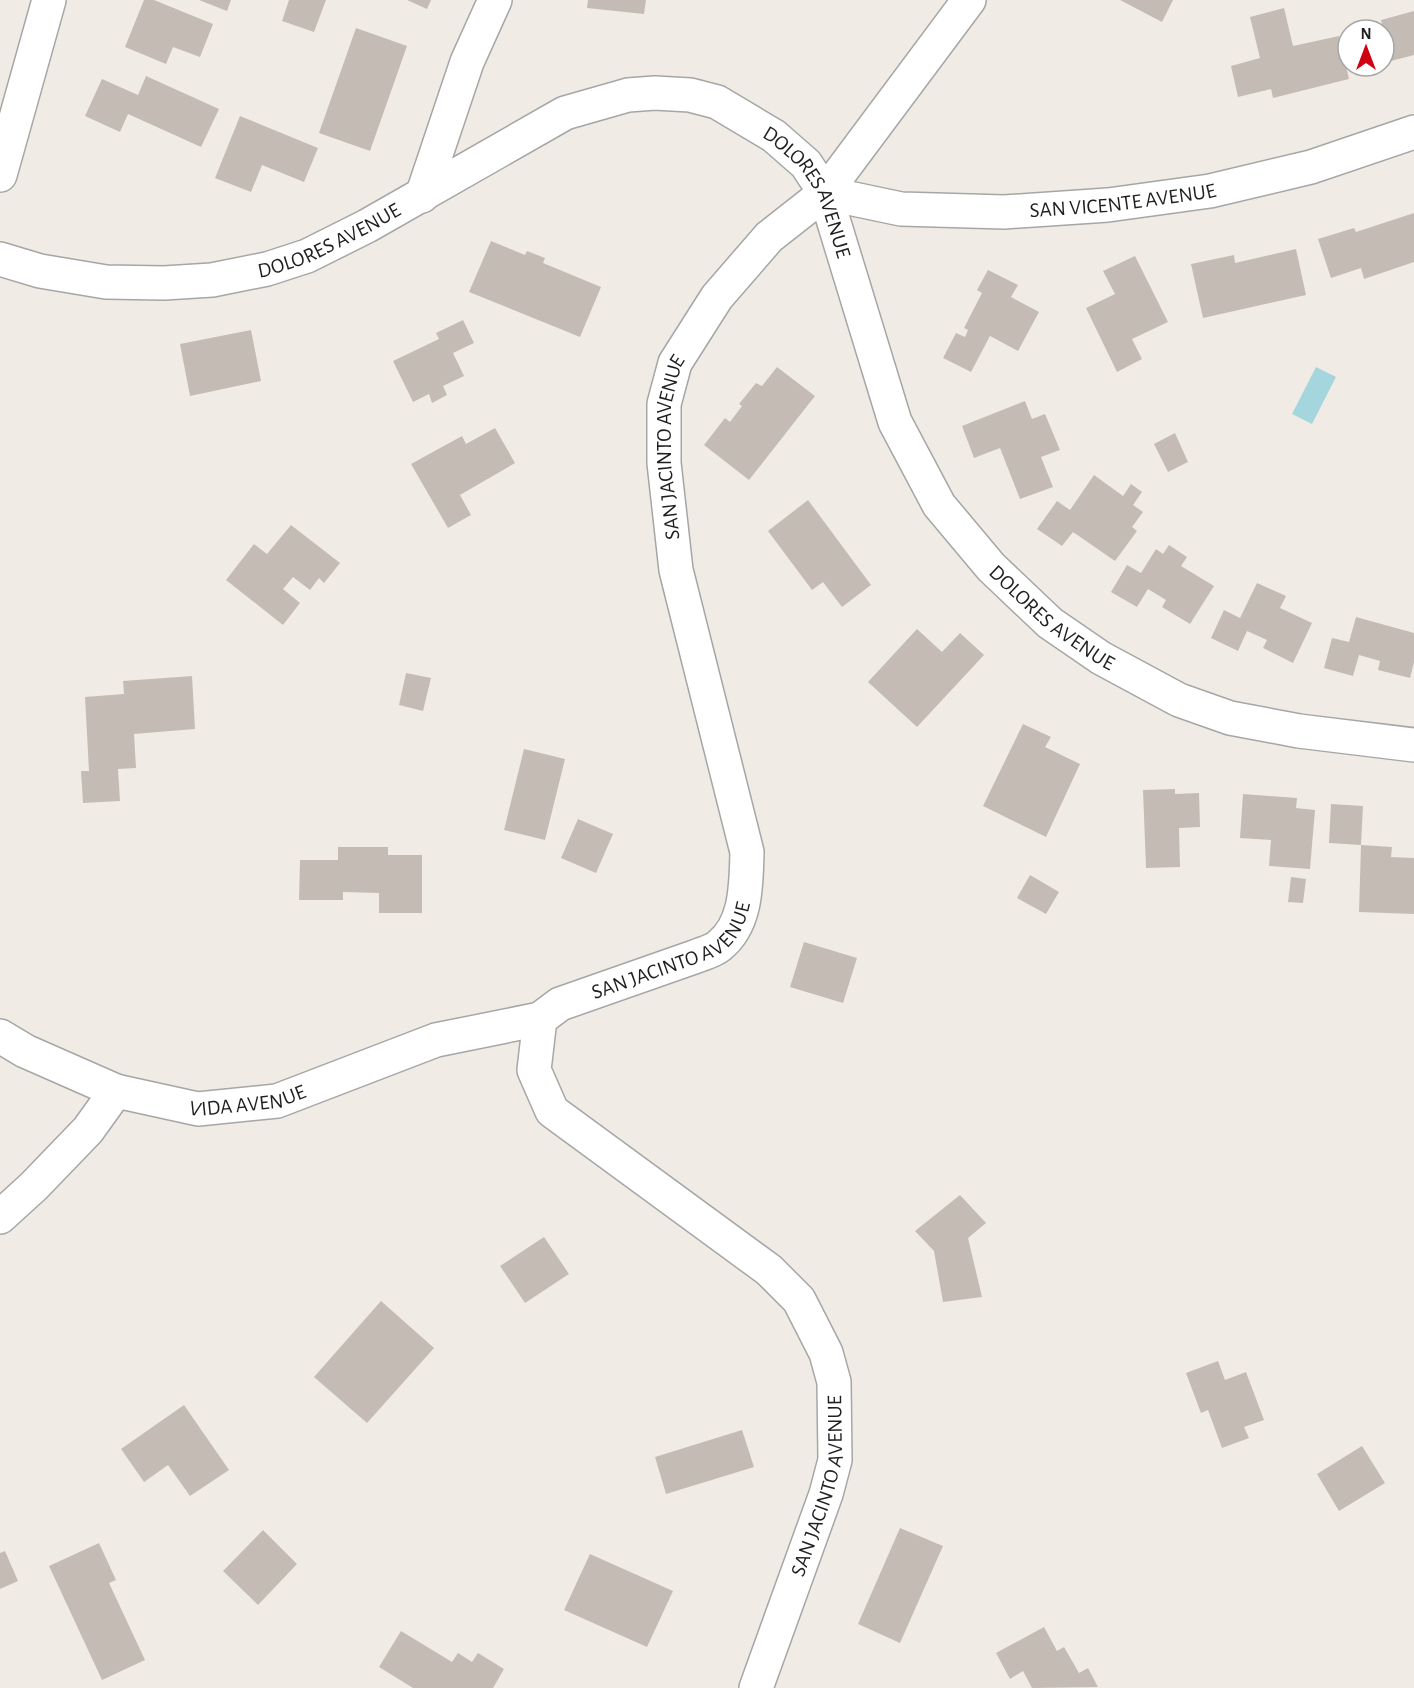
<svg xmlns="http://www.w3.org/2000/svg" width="1414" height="1688" font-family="'Alegreya Sans',sans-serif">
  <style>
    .water { fill: #a5d6de }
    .building { fill: #c5bbb5 }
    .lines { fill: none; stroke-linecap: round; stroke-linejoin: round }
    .minor-casing { stroke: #a6a6a6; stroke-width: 36 }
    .minor { stroke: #fff; stroke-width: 33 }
    .labels { text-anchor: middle; stroke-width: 4.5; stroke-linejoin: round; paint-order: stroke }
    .street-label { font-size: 21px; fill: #1f1f1f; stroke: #fff }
  </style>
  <rect width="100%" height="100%" fill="#f0ece5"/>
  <path class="water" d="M 1316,367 L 1336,377 L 1312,424 L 1292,414 Z"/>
  <g class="building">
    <path d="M 144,0 L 154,0 L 213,24 L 200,57 L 173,47 L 166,64 L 125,47 Z"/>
    <path d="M 199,0 L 231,0 L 227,11 Z"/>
    <path d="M 289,0 L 326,0 L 314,32 L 282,21 Z"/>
    <path d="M 407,0 L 431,0 L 427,9 Z"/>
    <path d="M 588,0 L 646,0 L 644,14 L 587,8 Z"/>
    <path d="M 1120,0 L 1173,0 L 1162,22 Z"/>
    <path d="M 1284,8 L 1293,46 L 1339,36 L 1349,79 L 1273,98 L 1271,89 L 1238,97 L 1231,66 L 1260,58 L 1250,17 Z"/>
    <path d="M 1414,11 L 1414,55 L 1391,61 L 1381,20 Z"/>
    <path d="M 356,28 L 407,46 L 370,151 L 319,133 Z"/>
    <path d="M 146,76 L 219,109 L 201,147 L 128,114 L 120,132 L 85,116 L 102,79 L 138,95 Z"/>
    <path d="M 240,116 L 318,148 L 304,182 L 262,165 L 251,192 L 215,178 Z"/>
    <path d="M 1414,213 L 1414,262 L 1364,279 L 1361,268 L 1331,278 L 1318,239 L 1354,228 L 1356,232 Z"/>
    <path d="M 491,241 L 525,255 L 527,251 L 545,258 L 543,263 L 601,287 L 580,337 L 469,292 Z"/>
    <path d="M 1296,249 L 1306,295 L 1203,318 L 1191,264 L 1234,255 L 1235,263 Z"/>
    <path d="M 1135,256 L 1168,322 L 1132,339 L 1142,359 L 1117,372 L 1086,308 L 1115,294 L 1103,271 Z"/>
    <path d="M 988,270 L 1018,285 L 1011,297 L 1039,312 L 1018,351 L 990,336 L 971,372 L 943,358 L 956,333 L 965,337 L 968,330 L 964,328 L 982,293 L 977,290 Z"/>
    <path d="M 463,320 L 474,343 L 453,353 L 464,376 L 443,386 L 447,395 L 432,403 L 429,394 L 413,402 L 393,361 L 439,339 L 436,333 Z"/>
    <path d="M 251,330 L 261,381 L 190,396 L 180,344 Z"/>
    <path d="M 777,367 L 815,396 L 749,480 L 704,445 L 725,418 L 730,422 L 742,406 L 739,404 L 756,383 L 762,386 Z"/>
    <path d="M 1025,401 L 1032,419 L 1045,414 L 1060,450 L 1041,457 L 1053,487 L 1020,499 L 1000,448 L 974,458 L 962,426 Z"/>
    <path d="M 495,428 L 515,463 L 460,495 L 471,515 L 448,528 L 411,464 L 462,436 L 466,444 Z"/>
    <path d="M 1175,433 L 1188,462 L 1168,472 L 1154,444 Z"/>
    <path d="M 1094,475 L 1123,496 L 1131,484 L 1142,492 L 1133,505 L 1143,512 L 1132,527 L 1137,531 L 1115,561 L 1073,532 L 1062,546 L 1037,529 L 1057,501 L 1070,510 Z"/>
    <path d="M 808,500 L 871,585 L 842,607 L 823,582 L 812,590 L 768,531 Z"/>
    <path d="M 291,525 L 340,563 L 324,583 L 319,578 L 310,590 L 293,577 L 283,589 L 300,603 L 283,625 L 226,580 L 254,544 L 267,554 Z"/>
    <path d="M 1169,545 L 1187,557 L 1181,566 L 1214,586 L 1190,624 L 1162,607 L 1166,600 L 1148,589 L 1137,607 L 1111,592 L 1127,565 L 1141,573 L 1156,549 L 1163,554 Z"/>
    <path d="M 1257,583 L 1286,596 L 1280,608 L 1312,623 L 1293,663 L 1263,648 L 1267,640 L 1247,631 L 1238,651 L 1211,638 L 1224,610 L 1240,618 Z"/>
    <path d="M 1356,617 L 1414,633 L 1414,662 L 1410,678 L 1378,670 L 1380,661 L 1359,655 L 1353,676 L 1324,668 L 1332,638 L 1349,642 Z"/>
    <path d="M 917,629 L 942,652 L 960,633 L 984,655 L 917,727 L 868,682 Z"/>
    <path d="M 406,673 L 431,678 L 423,711 L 399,705 Z"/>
    <path d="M 192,676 L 195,729 L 134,734 L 136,768 L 118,769 L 120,801 L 83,803 L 81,771 L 89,771 L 85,697 L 124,694 L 123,681 Z"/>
    <path d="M 1023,724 L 1051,737 L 1045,747 L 1080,764 L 1046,837 L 983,806 Z"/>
    <path d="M 524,749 L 565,759 L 545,840 L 504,830 Z"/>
    <path d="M 1175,789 L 1175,794 L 1199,793 L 1200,827 L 1179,828 L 1180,867 L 1146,868 L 1143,790 Z"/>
    <path d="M 1243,794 L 1297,798 L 1296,808 L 1315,810 L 1310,869 L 1269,866 L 1271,840 L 1240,838 Z"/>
    <path d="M 1331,804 L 1363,806 L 1361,845 L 1329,843 Z"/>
    <path d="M 578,819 L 613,834 L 596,873 L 561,858 Z"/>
    <path d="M 1361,845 L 1392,847 L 1391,857 L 1414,858 L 1414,914 L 1359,912 Z"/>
    <path d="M 338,847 L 388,847 L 388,855 L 422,855 L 422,913 L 379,913 L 379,893 L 343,892 L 343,900 L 299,900 L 300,860 L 338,860 Z"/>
    <path d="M 1030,875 L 1059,892 L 1046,914 L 1017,898 Z"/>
    <path d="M 1291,877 L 1306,879 L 1303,903 L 1288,902 Z"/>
    <path d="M 804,942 L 857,958 L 843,1003 L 790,987 Z"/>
    <path d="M 960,1195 L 986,1223 L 968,1238 L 982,1297 L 943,1302 L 934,1251 L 915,1231 Z"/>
    <path d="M 544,1237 L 569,1274 L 525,1303 L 500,1266 Z"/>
    <path d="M 381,1301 L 434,1348 L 367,1423 L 314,1377 Z"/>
    <path d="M 1218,1361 L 1225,1380 L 1246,1372 L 1264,1420 L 1244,1427 L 1249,1438 L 1222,1448 L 1208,1410 L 1201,1413 L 1186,1373 Z"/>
    <path d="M 184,1405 L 229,1470 L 190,1496 L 168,1465 L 144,1482 L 121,1449 Z"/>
    <path d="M 742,1430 L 754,1467 L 666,1494 L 655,1457 Z"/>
    <path d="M 1362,1446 L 1385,1483 L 1339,1511 L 1317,1474 Z"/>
    <path d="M 900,1528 L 943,1546 L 900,1643 L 858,1624 Z"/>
    <path d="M 263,1530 L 297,1564 L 258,1605 L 223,1571 Z"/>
    <path d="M 99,1543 L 116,1580 L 109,1583 L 145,1660 L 102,1680 L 49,1566 Z"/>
    <path d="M 5,1551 L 18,1581 L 0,1589 L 0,1553 Z"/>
    <path d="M 590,1554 L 673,1591 L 647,1647 L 564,1610 Z"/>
    <path d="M 1044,1627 L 1057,1651 L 1064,1647 L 1079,1673 L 1088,1668 L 1098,1687 L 1032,1688 L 1023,1671 L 1010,1679 L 996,1653 Z"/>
    <path d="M 401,1631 L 452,1662 L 458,1653 L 472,1662 L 478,1653 L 504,1669 L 493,1688 L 413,1688 L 379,1667 Z"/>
  </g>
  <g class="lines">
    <defs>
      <g id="minor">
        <path d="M 0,175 L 49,0"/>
        <path id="s1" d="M 825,193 L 901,209 L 1004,212 L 1108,205 L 1210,191 L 1311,167 L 1414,132"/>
        <path d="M 422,196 L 467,62 L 495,0"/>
        <path id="s2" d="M 0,259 L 40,271 L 106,282 L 164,283 L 212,280 L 267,269 L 307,256 L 367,226 L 565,113 L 628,95 L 655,93 L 690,95 L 717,102 L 774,136 L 806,164 L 825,193 L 895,422 L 939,505 L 991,567 L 1050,623 L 1101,658 L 1179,700 L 1230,718 L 1299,731 L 1414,745"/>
        <path d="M 0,1036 L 25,1051 L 116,1091"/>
        <path id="s3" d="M 0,1217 L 34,1186 L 88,1130 L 116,1091 L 198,1109 L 277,1101 L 436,1040 L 540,1019"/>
        <path id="s4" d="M 756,1688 L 826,1494 L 835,1460 L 834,1382 L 826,1353 L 799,1300 L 769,1270 L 552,1111 L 534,1070 L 540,1019 L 560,1004 L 697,956 C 704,953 713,951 719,946 C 747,924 746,884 747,852 L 676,570 L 664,463 L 664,404 L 675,363 L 717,297 L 769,237 L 825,193 L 969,0"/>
      </g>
    </defs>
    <use href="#minor" class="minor-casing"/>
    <use href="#minor" class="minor"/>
  </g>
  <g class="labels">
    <g class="street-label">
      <text dy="7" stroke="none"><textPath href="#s2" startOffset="897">DOLORES AVENUE</textPath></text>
      <text dy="7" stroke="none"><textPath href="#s1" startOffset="300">SAN VICENTE AVENUE</textPath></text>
      <text dy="7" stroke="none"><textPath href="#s2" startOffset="339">DOLORES AVENUE</textPath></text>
      <text dy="7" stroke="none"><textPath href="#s4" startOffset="1527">SAN JACINTO AVENUE</textPath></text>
      <text dy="7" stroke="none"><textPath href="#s2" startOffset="1401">DOLORES AVENUE</textPath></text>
      <text dy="7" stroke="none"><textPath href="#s4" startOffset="969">SAN JACINTO AVENUE</textPath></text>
      <text dy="7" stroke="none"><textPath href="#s3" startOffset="306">VIDA AVENUE</textPath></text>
      <text dy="7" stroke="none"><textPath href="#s4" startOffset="213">SAN JACINTO AVENUE</textPath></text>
    </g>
  </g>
  <g transform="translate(1366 48)"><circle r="28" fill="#ffffff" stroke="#a5a5a5" stroke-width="1.5"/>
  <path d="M0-4.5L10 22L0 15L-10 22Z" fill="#cf0011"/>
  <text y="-9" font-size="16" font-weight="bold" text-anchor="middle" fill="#1f1f1f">N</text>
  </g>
</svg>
